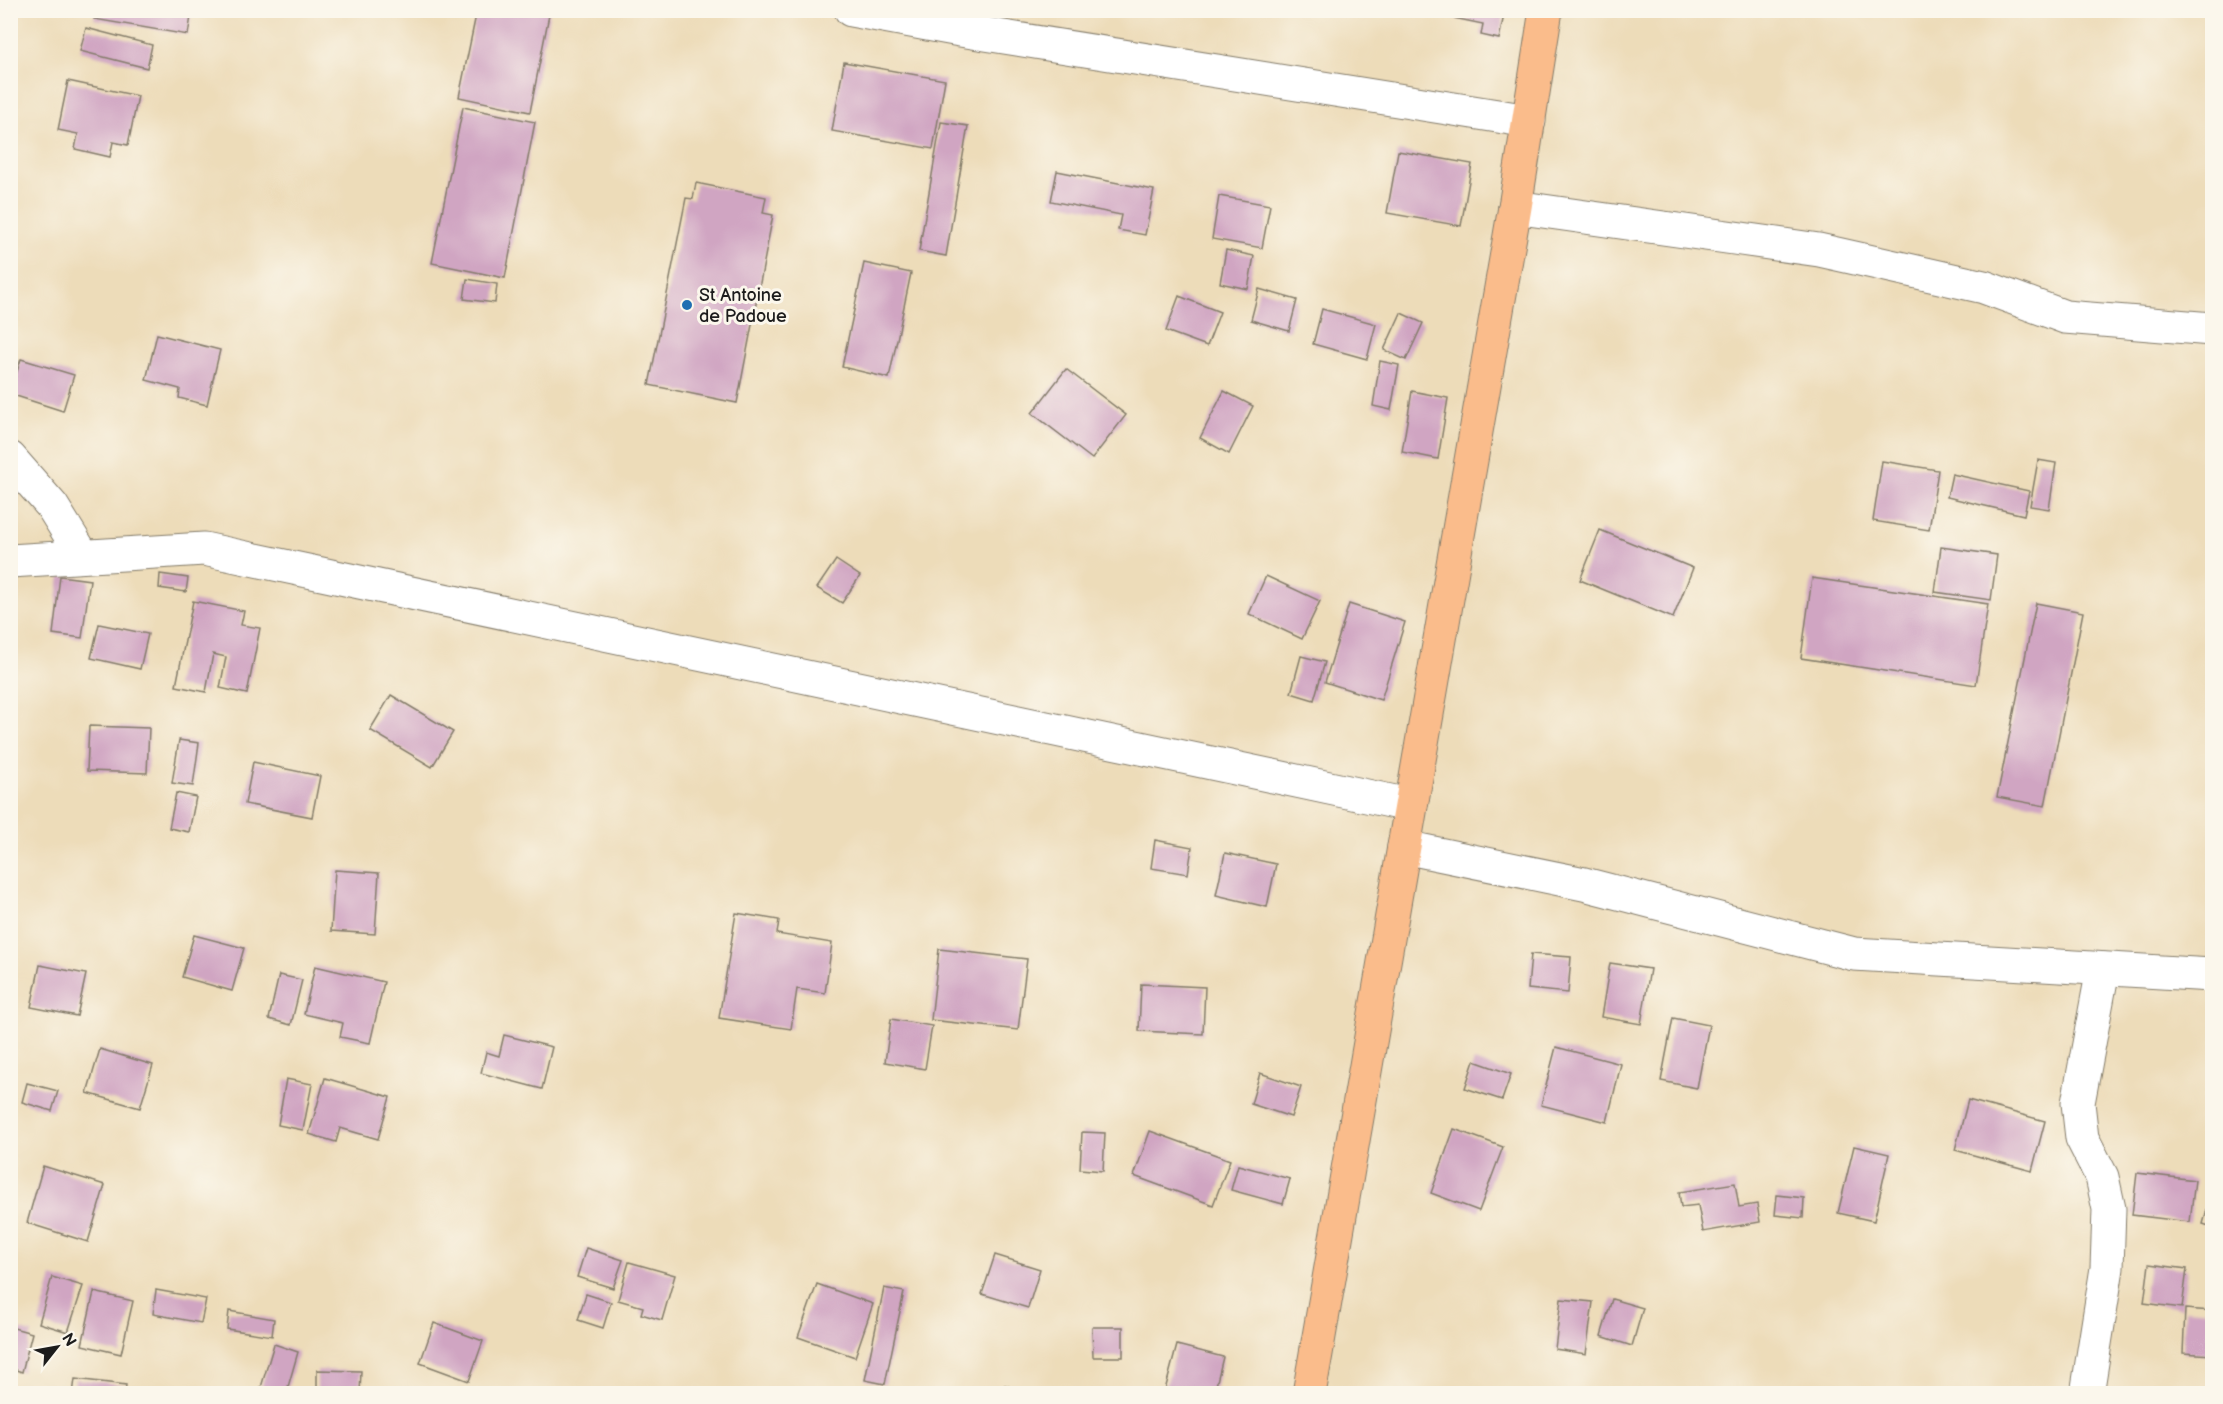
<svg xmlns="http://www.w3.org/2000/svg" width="2223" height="1404" font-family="'Balsamiq Sans',sans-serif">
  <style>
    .building { fill: #d0a5c2 }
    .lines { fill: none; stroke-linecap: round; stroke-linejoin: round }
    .minor-casing { stroke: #847c6a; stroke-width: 35 }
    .major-casing { stroke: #847c6a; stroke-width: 35 }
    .minor { stroke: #fff; stroke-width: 33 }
    .major { stroke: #fabc8b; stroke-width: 33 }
    .poi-dot { fill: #1f6fb2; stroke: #fbf7ec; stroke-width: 2 }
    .labels { text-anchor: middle; stroke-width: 6; stroke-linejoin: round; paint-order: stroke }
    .poi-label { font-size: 18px; fill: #1c1c1c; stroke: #fbf7ec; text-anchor: start }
  </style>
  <rect width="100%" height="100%" fill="#fbf7ec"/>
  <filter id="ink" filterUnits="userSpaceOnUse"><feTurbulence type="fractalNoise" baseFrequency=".0167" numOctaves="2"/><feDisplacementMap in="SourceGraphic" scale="12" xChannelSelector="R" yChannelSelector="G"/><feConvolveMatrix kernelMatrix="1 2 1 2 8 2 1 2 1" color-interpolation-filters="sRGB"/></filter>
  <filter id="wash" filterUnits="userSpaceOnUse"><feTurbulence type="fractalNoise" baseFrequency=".008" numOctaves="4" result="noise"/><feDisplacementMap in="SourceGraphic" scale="24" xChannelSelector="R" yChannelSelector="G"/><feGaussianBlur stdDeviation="1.35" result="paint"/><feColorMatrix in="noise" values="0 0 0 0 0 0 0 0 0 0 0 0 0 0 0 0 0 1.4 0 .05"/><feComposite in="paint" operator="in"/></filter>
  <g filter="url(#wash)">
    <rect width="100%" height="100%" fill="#eddcb9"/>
    <g id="blocks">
      <g class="building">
        <path d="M 96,10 L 192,10 L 188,35 L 94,19 Z"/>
        <path d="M 477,10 L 550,10 L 530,112 L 459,97 Z"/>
        <path d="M 1430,10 L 1505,10 L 1499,39 L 1481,35 L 1483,24 L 1429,13 Z"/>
        <path d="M 86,28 L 152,45 L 147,68 L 80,51 Z"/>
        <path d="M 844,62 L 945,80 L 933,149 L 832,131 Z"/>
        <path d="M 68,81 L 138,96 L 128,145 L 113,142 L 110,157 L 75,149 L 78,134 L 58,130 Z"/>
        <path d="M 463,107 L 535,122 L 505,278 L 432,263 Z"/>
        <path d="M 941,122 L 968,126 L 946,256 L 919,251 Z"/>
        <path d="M 1398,151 L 1472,164 L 1461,226 L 1387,213 Z"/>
        <path d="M 1057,171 L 1154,190 L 1145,235 L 1118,230 L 1121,215 L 1051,201 Z"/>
        <path d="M 696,183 L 766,197 L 763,213 L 773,215 L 737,403 L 649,385 L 686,198 L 693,199 Z"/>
        <path d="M 1219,196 L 1270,205 L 1262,248 L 1212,239 Z"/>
        <path d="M 1226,250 L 1254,256 L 1248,289 L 1220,283 Z"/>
        <path d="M 864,263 L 911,273 L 889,378 L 842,367 Z"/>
        <path d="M 467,279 L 497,284 L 495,303 L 464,299 Z"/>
        <path d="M 1259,289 L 1297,300 L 1289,331 L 1251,320 Z"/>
        <path d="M 1179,296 L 1220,312 L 1207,346 L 1166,331 Z"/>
        <path d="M 1322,309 L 1376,324 L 1367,359 L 1313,344 Z"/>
        <path d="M 1401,313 L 1423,323 L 1406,360 L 1384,350 Z"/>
        <path d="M 157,334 L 220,350 L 207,405 L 179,398 L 180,389 L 146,380 Z"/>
        <path d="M 21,359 L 74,375 L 63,411 L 10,394 Z"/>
        <path d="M 1380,361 L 1399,365 L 1391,410 L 1373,406 Z"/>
        <path d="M 1066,369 L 1126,415 L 1092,459 L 1032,413 Z"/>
        <path d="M 1224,391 L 1253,406 L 1229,454 L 1200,438 Z"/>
        <path d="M 1412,391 L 1448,398 L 1438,459 L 1402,452 Z"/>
        <path d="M 2038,460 L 2056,463 L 2049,509 L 2030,506 Z"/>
        <path d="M 1882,461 L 1938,470 L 1929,530 L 1873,521 Z"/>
        <path d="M 1952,474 L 2029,491 L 2024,515 L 1947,497 Z"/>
        <path d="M 1600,530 L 1693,568 L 1673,618 L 1580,580 Z"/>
        <path d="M 1941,547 L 1997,555 L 1991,600 L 1935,592 Z"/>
        <path d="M 836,560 L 860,576 L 842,603 L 817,588 Z"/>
        <path d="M 160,574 L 188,578 L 186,592 L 159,588 Z"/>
        <path d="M 60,576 L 90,580 L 82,638 L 53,634 Z"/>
        <path d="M 1266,576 L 1320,601 L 1302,639 L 1249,614 Z"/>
        <path d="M 1812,578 L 1988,604 L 1976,685 L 1801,658 Z"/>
        <path d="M 193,601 L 244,611 L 241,625 L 260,628 L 247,694 L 220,688 L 226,657 L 213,654 L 206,692 L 176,686 Z"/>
        <path d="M 2036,603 L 2083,612 L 2045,806 L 1997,797 Z"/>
        <path d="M 1349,604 L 1405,622 L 1381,700 L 1325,682 Z"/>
        <path d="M 99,624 L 148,634 L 140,669 L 91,658 Z"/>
        <path d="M 1301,656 L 1325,662 L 1314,700 L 1291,693 Z"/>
        <path d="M 391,695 L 453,732 L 432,767 L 370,730 Z"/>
        <path d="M 89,726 L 149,728 L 147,773 L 87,771 Z"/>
        <path d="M 179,740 L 199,743 L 193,786 L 172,783 Z"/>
        <path d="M 253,762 L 320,776 L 312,817 L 245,804 Z"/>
        <path d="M 176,793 L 196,797 L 189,832 L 169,828 Z"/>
        <path d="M 1155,840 L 1192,847 L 1188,874 L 1151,868 Z"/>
        <path d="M 1225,853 L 1276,864 L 1267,907 L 1216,895 Z"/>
        <path d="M 335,870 L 379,873 L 375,934 L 331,931 Z"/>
        <path d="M 736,913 L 779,920 L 777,934 L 832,943 L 825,993 L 797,989 L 791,1029 L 719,1018 Z"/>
        <path d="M 194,935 L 244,948 L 232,991 L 182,977 Z"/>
        <path d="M 939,949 L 1027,959 L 1018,1030 L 931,1020 Z"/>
        <path d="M 1531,954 L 1571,957 L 1568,993 L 1528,989 Z"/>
        <path d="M 1610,963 L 1650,969 L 1641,1024 L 1601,1017 Z"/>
        <path d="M 40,965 L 86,974 L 77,1016 L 31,1007 Z"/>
        <path d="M 315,966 L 384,982 L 370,1043 L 340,1037 L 343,1023 L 304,1014 Z"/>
        <path d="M 279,975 L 302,980 L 291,1025 L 269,1019 Z"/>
        <path d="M 1141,984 L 1205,987 L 1203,1034 L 1139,1031 Z"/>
        <path d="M 1673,1018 L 1709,1025 L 1697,1088 L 1661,1081 Z"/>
        <path d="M 891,1019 L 932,1026 L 925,1069 L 885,1062 Z"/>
        <path d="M 504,1035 L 552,1047 L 542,1089 L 481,1073 L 486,1052 L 499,1056 Z"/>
        <path d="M 1556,1047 L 1621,1064 L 1607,1122 L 1541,1105 Z"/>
        <path d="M 100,1049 L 153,1065 L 140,1108 L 87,1093 Z"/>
        <path d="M 1474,1061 L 1511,1074 L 1502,1100 L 1465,1088 Z"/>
        <path d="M 1260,1073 L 1301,1087 L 1291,1117 L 1251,1104 Z"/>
        <path d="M 325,1078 L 390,1097 L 378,1139 L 340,1128 L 336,1142 L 309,1134 Z"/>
        <path d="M 286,1079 L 312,1084 L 303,1130 L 278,1125 Z"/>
        <path d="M 27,1083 L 58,1091 L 52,1111 L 22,1102 Z"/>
        <path d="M 1968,1100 L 2045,1121 L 2032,1171 L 1955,1150 Z"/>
        <path d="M 1454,1129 L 1503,1147 L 1479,1211 L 1431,1193 Z"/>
        <path d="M 1150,1131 L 1230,1160 L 1213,1205 L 1134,1176 Z"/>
        <path d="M 1082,1132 L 1105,1133 L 1103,1171 L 1080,1169 Z"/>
        <path d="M 1854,1146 L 1889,1154 L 1874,1221 L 1838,1213 Z"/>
        <path d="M 1238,1165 L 1290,1179 L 1283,1204 L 1231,1190 Z"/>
        <path d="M 43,1166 L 105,1185 L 88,1242 L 27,1223 Z"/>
        <path d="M 2137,1173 L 2195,1180 L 2190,1222 L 2132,1215 Z"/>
        <path d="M 1735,1183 L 1739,1207 L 1757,1204 L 1760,1222 L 1703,1232 L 1698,1205 L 1681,1207 L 1679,1192 Z"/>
        <path d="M 2212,1192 L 2212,1227 L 2203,1224 Z"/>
        <path d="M 1777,1195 L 1804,1198 L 1803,1218 L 1775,1215 Z"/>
        <path d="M 586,1248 L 623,1260 L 613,1288 L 577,1277 Z"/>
        <path d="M 995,1255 L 1040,1269 L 1028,1308 L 982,1294 Z"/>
        <path d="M 629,1262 L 675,1275 L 662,1320 L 641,1314 L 643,1307 L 618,1300 Z"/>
        <path d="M 2149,1264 L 2187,1269 L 2182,1308 L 2144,1303 Z"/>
        <path d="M 52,1277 L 83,1286 L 68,1332 L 39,1323 Z"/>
        <path d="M 817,1284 L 873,1304 L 855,1357 L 798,1337 Z"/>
        <path d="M 884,1288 L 904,1292 L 885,1384 L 865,1380 Z"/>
        <path d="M 156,1290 L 206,1299 L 201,1323 L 153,1314 Z"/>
        <path d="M 94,1292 L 133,1301 L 121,1354 L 82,1345 Z"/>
        <path d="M 586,1294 L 611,1302 L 603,1328 L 578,1320 Z"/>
        <path d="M 1561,1299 L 1593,1302 L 1586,1354 L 1555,1349 Z"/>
        <path d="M 1612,1299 L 1643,1308 L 1632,1346 L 1601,1336 Z"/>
        <path d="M 2185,1309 L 2212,1311 L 2212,1355 L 2183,1353 Z"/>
        <path d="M 229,1311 L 274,1319 L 272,1336 L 227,1329 Z"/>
        <path d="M 434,1323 L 483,1341 L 469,1381 L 420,1363 Z"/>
        <path d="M 10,1327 L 32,1333 L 22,1372 L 10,1368 Z"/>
        <path d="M 1092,1327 L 1123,1327 L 1123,1357 L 1093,1357 Z"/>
        <path d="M 274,1344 L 298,1352 L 286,1394 L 259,1394 Z"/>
        <path d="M 1177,1345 L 1223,1357 L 1214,1394 L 1164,1394 Z"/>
        <path d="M 317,1370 L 361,1371 L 360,1394 L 317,1394 Z"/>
        <path d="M 75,1379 L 126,1385 L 125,1394 L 73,1394 Z"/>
        <path d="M 1005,1385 L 1026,1393 L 1026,1394 L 1002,1394 Z"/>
      </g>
    </g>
  </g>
  <g filter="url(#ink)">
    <use href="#blocks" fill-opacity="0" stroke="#847c6a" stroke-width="1.5"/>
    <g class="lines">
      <defs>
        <g id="minor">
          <path d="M 851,10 L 960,30 L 1529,121"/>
          <path d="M 1515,207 L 1819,250 L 1984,287 L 2065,317 L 2212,329"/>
          <path d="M 10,458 L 52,506 L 83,556"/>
          <path d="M 10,561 L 204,549 L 1409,805"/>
          <path d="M 1404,847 L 1584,884 L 1854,954 L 2212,975"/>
          <path d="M 2087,1394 L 2107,1268 L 2109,1209 L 2102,1177 L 2082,1138 L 2078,1103 L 2103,969"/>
        </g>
        <path id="major" d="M 1309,1394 L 1515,207 L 1546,10"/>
      </defs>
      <use href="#minor" class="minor-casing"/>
      <use href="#major" class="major-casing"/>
      <use href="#minor" class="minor"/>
      <use href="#major" class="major"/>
    </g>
  </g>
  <circle class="poi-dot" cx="687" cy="305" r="6"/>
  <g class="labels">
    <g class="poi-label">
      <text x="699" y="301">St Antoine<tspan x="699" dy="21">de Padoue</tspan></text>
    </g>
  </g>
  <rect width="2223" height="1404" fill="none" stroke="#fbf7ec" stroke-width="36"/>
  <g transform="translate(57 1347) rotate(59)" stroke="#fbf7ec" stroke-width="4.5" paint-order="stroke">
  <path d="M0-4.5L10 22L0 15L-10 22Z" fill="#1c1c1c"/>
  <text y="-9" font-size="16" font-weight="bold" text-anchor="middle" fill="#1c1c1c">N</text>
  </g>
</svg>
